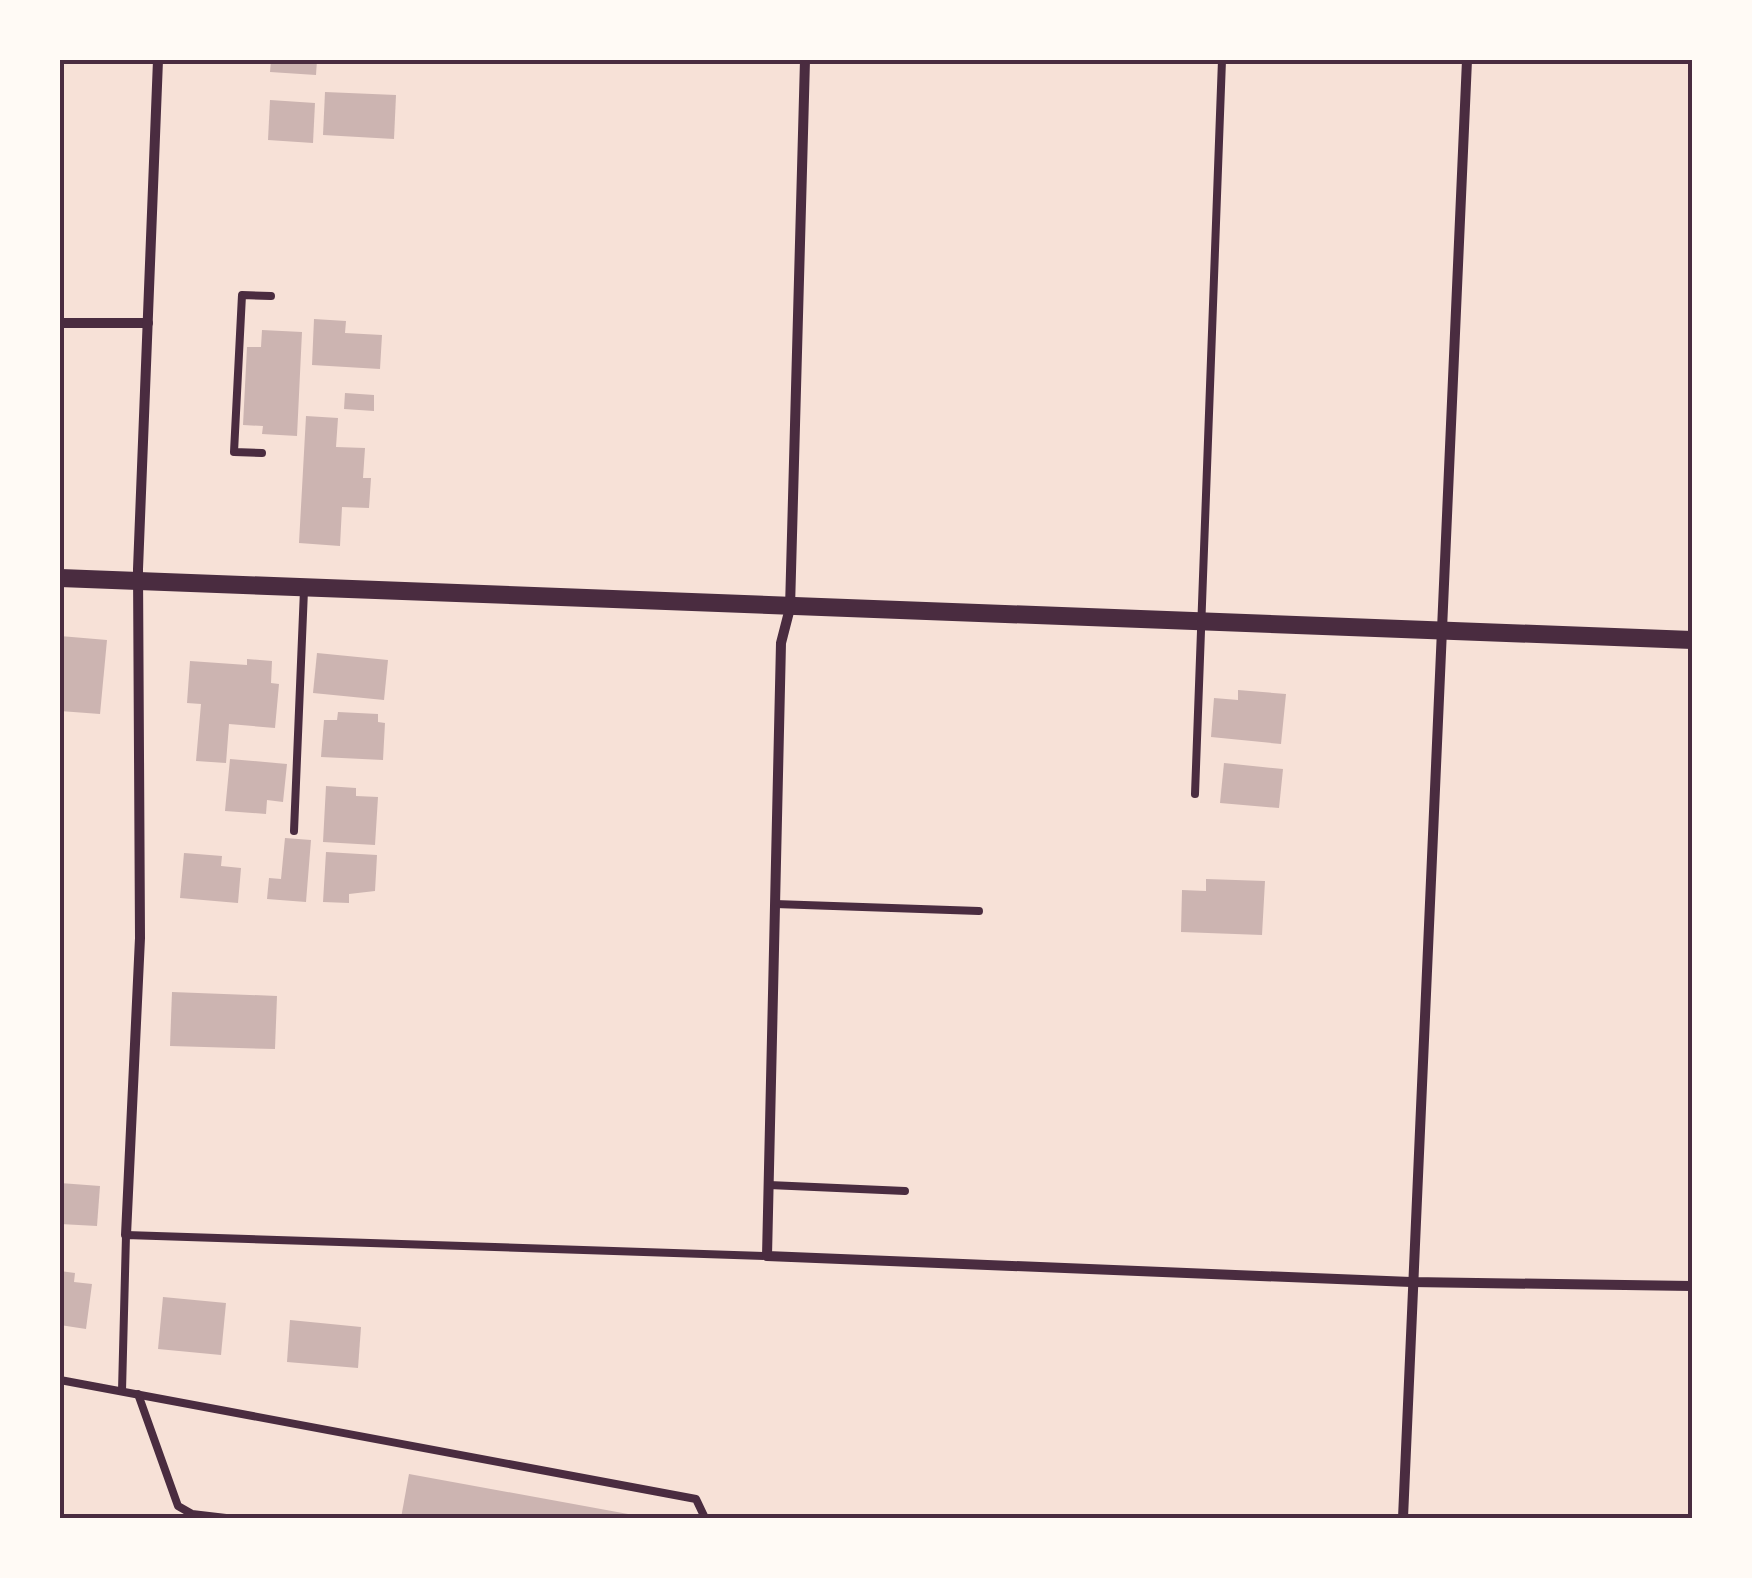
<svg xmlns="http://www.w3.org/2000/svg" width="1752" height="1578" font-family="Lato,sans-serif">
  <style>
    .building { fill: #ccb4b1 }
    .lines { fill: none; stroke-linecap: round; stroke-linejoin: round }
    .service { stroke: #4a2c40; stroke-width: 8 }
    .minor { stroke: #4a2c40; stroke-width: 10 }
    .tertiary { stroke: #4a2c40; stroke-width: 18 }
    .neatline { fill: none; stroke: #4a2c40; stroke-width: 4 }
  </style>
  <rect width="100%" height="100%" fill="#f7e1d7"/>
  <g class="building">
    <path d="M 271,60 L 317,60 L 316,75 L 270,72 Z"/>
    <path d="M 325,92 L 396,95 L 394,139 L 323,135 Z"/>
    <path d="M 270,100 L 315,103 L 313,143 L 268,140 Z"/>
    <path d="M 314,319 L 346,321 L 345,333 L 382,335 L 380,369 L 312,365 Z"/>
    <path d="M 262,330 L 302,332 L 297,436 L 262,434 L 263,426 L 243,425 L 247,347 L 261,347 Z"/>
    <path d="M 345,393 L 374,395 L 374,411 L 344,409 Z"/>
    <path d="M 306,416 L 338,418 L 336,447 L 365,448 L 363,478 L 371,478 L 369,508 L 342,507 L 340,546 L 299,543 Z"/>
    <path d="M 60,636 L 107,640 L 100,714 L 60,711 Z"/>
    <path d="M 317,653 L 388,660 L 384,700 L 313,693 Z"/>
    <path d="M 247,659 L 272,661 L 271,683 L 279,684 L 275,728 L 229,724 L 226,763 L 196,761 L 201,704 L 187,703 L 190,661 L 247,665 Z"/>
    <path d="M 1238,690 L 1286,694 L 1281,744 L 1211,737 L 1214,698 L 1238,700 Z"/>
    <path d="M 338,712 L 378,714 L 378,722 L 385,723 L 383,760 L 321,757 L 324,720 L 337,720 Z"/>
    <path d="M 230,759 L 287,764 L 283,802 L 267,800 L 266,814 L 225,811 Z"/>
    <path d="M 1224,763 L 1283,769 L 1279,808 L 1220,803 Z"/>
    <path d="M 326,786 L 356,788 L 356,796 L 378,797 L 375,845 L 323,842 Z"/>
    <path d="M 285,838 L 311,840 L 306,902 L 267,899 L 269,878 L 281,879 Z"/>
    <path d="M 326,852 L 377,855 L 375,891 L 349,894 L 349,903 L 323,902 Z"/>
    <path d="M 184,853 L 222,856 L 221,866 L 241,868 L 238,903 L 180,898 Z"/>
    <path d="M 1206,879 L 1265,881 L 1262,935 L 1181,932 L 1182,890 L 1206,891 Z"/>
    <path d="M 172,992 L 277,996 L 275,1049 L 170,1046 Z"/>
    <path d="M 60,1183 L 100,1186 L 97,1226 L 60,1224 Z"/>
    <path d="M 60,1271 L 75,1273 L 74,1282 L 92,1284 L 86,1329 L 60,1325 Z"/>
    <path d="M 163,1297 L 226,1303 L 221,1355 L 158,1349 Z"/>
    <path d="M 290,1320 L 361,1327 L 358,1368 L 287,1362 Z"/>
    <path d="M 409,1474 L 639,1516 L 639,1518 L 401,1518 Z"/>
  </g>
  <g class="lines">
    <g class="service">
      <path d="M 262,453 L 234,452 L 242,295 L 271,296"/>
      <path d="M 1195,794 L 1222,60"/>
      <path d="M 294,831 L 304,590"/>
      <path d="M 775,904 L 979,911"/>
      <path d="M 769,1185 L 905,1191"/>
      <path d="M 60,1380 L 696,1499 L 705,1518"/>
      <path d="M 122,1391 L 126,1235 L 767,1256"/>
      <path d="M 138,1394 L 178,1506 L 192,1514 L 226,1518"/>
    </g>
    <g class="minor">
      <path d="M 805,60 L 790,608 L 781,643 L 767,1256 L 1411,1282 L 1692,1286"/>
      <path d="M 60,323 L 148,323"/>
      <path d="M 126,1235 L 140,938 L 138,569 L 158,60"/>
      <path d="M 1403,1518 L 1467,60"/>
    </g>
    <path class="tertiary" d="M 60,578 L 1692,640"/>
  </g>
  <rect width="1752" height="1578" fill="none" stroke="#fffaf5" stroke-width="125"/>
  <rect x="62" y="62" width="1628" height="1454" class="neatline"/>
</svg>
